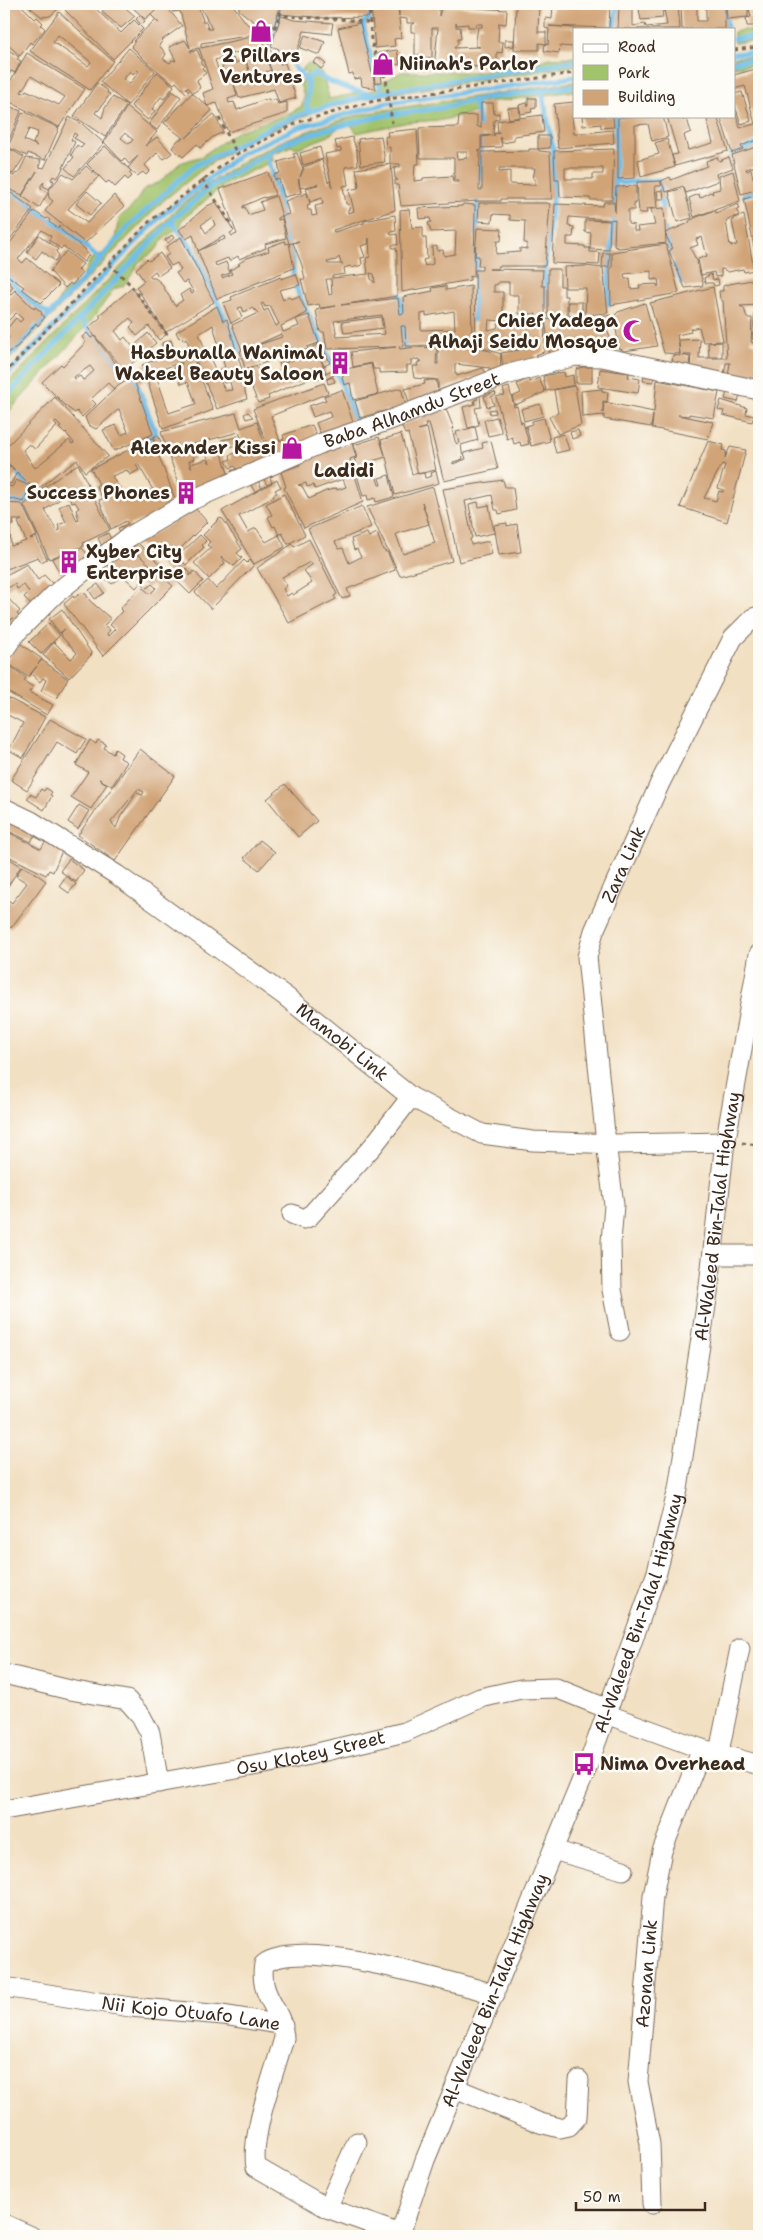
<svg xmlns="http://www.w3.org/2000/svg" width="763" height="2240" font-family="'Shantell Sans',sans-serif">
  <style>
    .green { fill: #a1c36c; stroke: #6e7645 }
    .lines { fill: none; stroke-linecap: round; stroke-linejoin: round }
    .stream { stroke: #6dbde8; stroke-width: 5 }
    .building { fill: #d1a478; fill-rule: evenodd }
    .minor-casing { stroke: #7b6a58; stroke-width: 21 }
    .path { stroke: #7b6a58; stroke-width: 3; stroke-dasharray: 4 4; stroke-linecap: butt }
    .minor { stroke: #fff; stroke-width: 19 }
    .labels { text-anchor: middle; stroke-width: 5; stroke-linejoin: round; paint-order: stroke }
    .poi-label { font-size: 18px; font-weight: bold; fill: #3b2a1e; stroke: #fdfcf7; text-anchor: end }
    .street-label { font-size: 18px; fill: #3b2a1e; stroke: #fdfcf7 }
    .neighbourhood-label { font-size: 19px; font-weight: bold; fill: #3b2a1e; stroke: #fdfcf7 }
  </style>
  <rect width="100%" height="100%" fill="#fdfcf7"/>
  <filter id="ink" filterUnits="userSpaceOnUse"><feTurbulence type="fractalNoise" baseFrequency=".02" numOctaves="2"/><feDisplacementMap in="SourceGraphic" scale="10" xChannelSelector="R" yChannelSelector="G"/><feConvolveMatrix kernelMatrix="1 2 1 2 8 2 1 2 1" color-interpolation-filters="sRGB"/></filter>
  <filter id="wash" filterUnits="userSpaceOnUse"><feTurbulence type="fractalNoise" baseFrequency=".0096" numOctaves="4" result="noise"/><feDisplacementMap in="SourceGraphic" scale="20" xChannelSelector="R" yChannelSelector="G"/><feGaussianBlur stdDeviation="1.12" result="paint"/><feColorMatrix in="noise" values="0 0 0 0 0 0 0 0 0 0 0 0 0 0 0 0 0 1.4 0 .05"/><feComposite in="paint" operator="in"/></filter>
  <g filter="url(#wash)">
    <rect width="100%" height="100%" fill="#f2e0c3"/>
    <g class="green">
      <path d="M 744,30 L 759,31 L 759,40 L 734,43 L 734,32 Z"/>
      <path d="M 759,55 L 759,64 L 734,67 L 734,58 Z"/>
      <path d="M 574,57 L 574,66 L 376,96 L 314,112 L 253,138 L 208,165 L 164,200 L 4,365 L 4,357 L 40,325 L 52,312 L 63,293 L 81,280 L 90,260 L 105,252 L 110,247 L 115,238 L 119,218 L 133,206 L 144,189 L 160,182 L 180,163 L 202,156 L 238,131 L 286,115 L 302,106 L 304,96 L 300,84 L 307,73 L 301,70 L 308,63 L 322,73 L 329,97 L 328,99 L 378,89 L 382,83 L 401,72 L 476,72 L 538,62 L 549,58 Z"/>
      <path d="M 574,82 L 574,91 L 509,100 L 481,102 L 477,104 L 476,112 L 443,120 L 409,122 L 357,133 L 351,125 L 345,125 L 335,130 L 329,136 L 298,148 L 291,146 L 272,154 L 273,161 L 226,183 L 181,221 L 181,226 L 164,238 L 156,250 L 138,263 L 134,272 L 123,286 L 114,289 L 92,320 L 4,417 L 4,387 L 178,208 L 207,185 L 245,160 L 284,140 L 319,127 L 359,115 L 385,110 Z"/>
    </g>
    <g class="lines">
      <g class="stream">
        <path d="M 367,4 L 369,19 L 363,23 L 374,71 L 382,92"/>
        <path d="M 725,4 L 727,29"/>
        <path d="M 614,29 L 617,4"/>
        <path d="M 734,39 L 759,36"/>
        <path d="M 269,44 L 282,4"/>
        <path d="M 734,54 L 759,51"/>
        <path d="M 734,62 L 759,58"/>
        <path d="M 293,66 C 316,88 306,85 307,112"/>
        <path d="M 307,79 L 315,73 C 329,83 353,91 370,94"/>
        <path d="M 542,90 L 553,149 L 553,192 L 545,266 L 545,306"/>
        <path d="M 474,100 C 481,127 481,152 479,180"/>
        <path d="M 267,154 L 277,191 L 283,227 L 293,262 L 293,274 L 298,293 L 342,385 L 355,420"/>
        <path d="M 731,154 L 759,143"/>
        <path d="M 615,179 L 621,183 L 659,180 L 663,213"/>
        <path d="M 4,188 L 22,197 L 37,211 L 70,233 L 101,260"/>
        <path d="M 744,195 L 759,190"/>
        <path d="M 171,221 L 191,246 L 240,350"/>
        <path d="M 665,229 L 672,255"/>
        <path d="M 477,234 L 478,196"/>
        <path d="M 675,265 L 682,283"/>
        <path d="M 4,274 L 32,303 L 50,315"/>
        <path d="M 397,294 L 401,297 L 404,348"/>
        <path d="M 609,304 L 609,277 L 614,217 L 616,116"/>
        <path d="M 80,319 L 121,370 L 134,376 L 156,434 L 137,443"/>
        <path d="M 474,320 L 476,250"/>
        <path d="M 4,361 L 78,285 L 128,227 L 194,166 L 226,151 L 270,127 L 307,112 L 343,102 L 394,90 L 574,61"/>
        <path d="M 4,378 L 160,217 L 242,153 L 299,127 L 388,103 L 574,77"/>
        <path d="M 4,399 L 171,221 L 211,186 L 287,142 L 327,129 L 386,115 L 441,108 L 485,98 L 574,86"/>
        <path d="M 4,461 L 33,490 L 24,503 L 4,499"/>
      </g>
    </g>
    <g id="blocks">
      <g class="building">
        <path d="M 4,4 L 20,4 L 35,19 L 37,17 L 43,23 L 41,25 L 45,29 L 32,44 L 30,42 L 20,56 L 4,41 Z"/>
        <path d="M 26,4 L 64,4 L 50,16 L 42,17 Z"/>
        <path d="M 72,4 L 94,4 L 92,5 L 121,33 L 134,20 L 143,29 L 113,59 L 65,10 Z"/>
        <path d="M 100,4 L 121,4 L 135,16 L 121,28 L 102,12 L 105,8 Z"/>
        <path d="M 134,4 L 197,4 L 203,20 L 202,22 L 206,22 L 208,29 L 212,29 L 200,6 L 197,4 L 232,4 L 247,24 L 251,26 L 251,33 L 248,36 L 201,43 L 201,48 L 256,36 L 264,30 L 267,34 L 264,38 L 266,42 L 260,47 L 226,55 L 226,56 L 215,60 L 220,75 L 224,74 L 222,67 L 229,64 L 227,60 L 233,58 L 235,63 L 245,59 L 243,56 L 254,52 L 253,50 L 268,44 L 273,55 L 265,58 L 271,70 L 252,77 L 246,62 L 251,77 L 237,83 L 272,72 L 273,75 L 269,64 L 279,61 L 280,64 L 285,63 L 296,98 L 279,103 L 274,89 L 239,98 L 234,84 L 237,96 L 228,99 L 229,103 L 234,102 L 237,110 L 263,100 L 269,99 L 269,101 L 276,99 L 278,104 L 287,102 L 287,113 L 228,132 L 217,103 L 207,106 L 203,93 L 213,89 L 199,48 L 190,50 L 191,52 L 197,50 L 202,61 L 200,62 L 204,67 L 202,68 L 206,73 L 197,80 L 200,88 L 193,93 L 188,87 L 186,88 L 189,91 L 186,93 L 176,82 L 174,84 L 148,63 L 131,46 L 135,41 L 133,41 L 155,20 L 159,23 L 151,15 L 159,7 L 145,19 L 132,7 ZM 172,9 L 173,12 L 180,11 L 190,48 L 185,40 L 169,47 L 176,61 L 172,60 L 170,63 L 163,59 L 166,54 L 159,45 L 163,41 L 162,40 L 182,26 L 170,11 Z"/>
        <path d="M 239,4 L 281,4 L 274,26 L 253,21 L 239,10 Z"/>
        <path d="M 282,4 L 369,4 L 369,17 L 324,18 L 280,14 Z"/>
        <path d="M 516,4 L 539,4 L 538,32 L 546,32 L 546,44 L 539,43 L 539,50 L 514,50 Z"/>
        <path d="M 553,4 L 610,5 L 609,28 L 549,26 L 574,28 L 574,47 L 560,46 L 559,53 L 544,51 L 545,44 L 548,45 L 549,29 L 545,28 L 545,18 L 552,19 Z"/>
        <path d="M 619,4 L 633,4 L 633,26 L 645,24 L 646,27 L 667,25 L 663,4 L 678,4 L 680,29 L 618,29 Z"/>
        <path d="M 638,4 L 661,4 L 663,18 L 641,20 Z"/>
        <path d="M 681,4 L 697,4 L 697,21 L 706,21 L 706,4 L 725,4 L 725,29 L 682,29 Z"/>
        <path d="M 726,4 L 746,4 L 748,6 L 748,17 L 727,19 Z"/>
        <path d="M 748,4 L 759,4 L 759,26 L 747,26 L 746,18 L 751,17 Z"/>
        <path d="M 380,6 L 381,9 L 398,8 L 399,16 L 399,8 L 415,8 L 415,6 L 439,6 L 439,16 L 442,6 L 507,10 L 506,24 L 499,23 L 498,42 L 503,42 L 502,53 L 497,52 L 497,66 L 434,68 L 438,28 L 432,28 L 432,58 L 420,57 L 420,55 L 415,55 L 415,32 L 411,32 L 411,25 L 415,23 L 407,23 L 407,19 L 399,18 L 401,38 L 394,39 L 395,46 L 375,48 L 371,7 ZM 456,23 L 457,25 L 468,24 L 468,27 L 476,27 L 476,24 L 482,24 L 482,27 L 478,27 L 476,40 L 476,46 L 480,47 L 454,48 L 458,43 L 458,39 L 461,39 L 460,27 L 456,27 Z"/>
        <path d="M 59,12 L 113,61 L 90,90 L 30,51 ZM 58,35 L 91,62 L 88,66 L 53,42 Z"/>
        <path d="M 140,15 L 145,21 L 141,25 L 136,19 Z"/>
        <path d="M 281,16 L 294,20 L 333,23 L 331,34 L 304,31 L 293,63 L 278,51 L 279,49 L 271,46 Z"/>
        <path d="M 360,23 L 376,89 L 362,86 L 361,78 L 354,79 L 353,73 L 349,74 L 338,28 Z"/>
        <path d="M 305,35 L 325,42 L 320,55 L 300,48 Z"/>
        <path d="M 505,40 L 514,40 L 514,46 L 505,47 Z"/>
        <path d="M 4,47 L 19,57 L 17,59 L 21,61 L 15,73 L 11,71 L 6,79 L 9,81 L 4,91 Z"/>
        <path d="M 129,48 L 155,71 L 128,105 L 100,82 ZM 137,70 L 139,71 L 130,84 L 123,79 L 130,71 L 133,74 Z"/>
        <path d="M 397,50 L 400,64 L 381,67 L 378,53 Z"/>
        <path d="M 27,53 L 85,89 L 59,127 L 4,99 L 4,92 ZM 31,76 L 65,97 L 59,105 L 26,90 L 24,93 L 21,92 Z"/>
        <path d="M 417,57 L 430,59 L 429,69 L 416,67 Z"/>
        <path d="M 318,58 L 326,64 L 321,69 L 313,62 Z"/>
        <rect x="402" y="62" width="6" height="6"/>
        <path d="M 759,68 L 759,139 L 741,146 L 743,149 L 732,153 L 720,116 L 734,116 L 735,111 L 740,128 L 755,124 L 745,86 L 734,89 L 734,75 Z"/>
        <path d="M 157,72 L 174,86 L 164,99 L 161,97 L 152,109 L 155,111 L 148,120 L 131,106 Z"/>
        <path d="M 381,72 L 382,82 L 375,83 L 374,73 Z"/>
        <path d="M 97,83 L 108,91 L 107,93 L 110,94 L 98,111 L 97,110 L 95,113 L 102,118 L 105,108 L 113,97 L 127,105 L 105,137 L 74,116 Z"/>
        <path d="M 172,91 L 181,97 L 157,130 L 149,124 Z"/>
        <path d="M 742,92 L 751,121 L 741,124 L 734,103 L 734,94 Z"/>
        <path d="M 192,93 L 212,110 L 186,138 L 214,114 L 223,132 L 213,137 L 200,148 L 197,144 L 183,157 L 172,148 L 178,140 L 183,138 L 164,123 Z"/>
        <path d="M 528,98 L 536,98 L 536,108 L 531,109 L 532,112 L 521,114 L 519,105 L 527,103 L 528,107 Z"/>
        <path d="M 574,102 L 574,116 L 572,116 L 574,134 L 613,130 L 614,143 L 558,148 L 554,104 Z"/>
        <path d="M 481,103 L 493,103 L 494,114 L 499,113 L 499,119 L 494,120 L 493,134 L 500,133 L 498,133 L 497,121 L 542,115 L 544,132 L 514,136 L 514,141 L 502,143 L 500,137 L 502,147 L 482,148 L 482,137 L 495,135 L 481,136 L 481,151 L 478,151 L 480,152 L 479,190 L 482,190 L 482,152 L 529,151 L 529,149 L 538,149 L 539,151 L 550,152 L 552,199 L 501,199 L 501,201 L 479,201 L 401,206 L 398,185 L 395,185 L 395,180 L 398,180 L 395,178 L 394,168 L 400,167 L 400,164 L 390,164 L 390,147 L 386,148 L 385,137 L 388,136 L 387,132 L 417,129 L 419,164 L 415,164 L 414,181 L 423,180 L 423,178 L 452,176 L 453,182 L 459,182 L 459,180 L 454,180 L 454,158 L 420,158 L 419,128 L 458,127 L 459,116 L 477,115 L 477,126 L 481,128 ZM 456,152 L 467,152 L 467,158 L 457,159 ZM 499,168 L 535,168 L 533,179 L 535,179 L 535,185 L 510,184 L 510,171 L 499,172 Z"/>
        <path d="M 4,104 L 21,111 L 6,147 L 24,157 L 13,174 L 8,171 L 7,173 L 14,176 L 16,173 L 18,174 L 26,158 L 41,160 L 39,167 L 44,168 L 69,117 L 81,123 L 104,143 L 74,176 L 65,168 L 74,157 L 71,155 L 77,145 L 81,148 L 84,144 L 74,138 L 77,135 L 74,133 L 71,140 L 75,142 L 60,174 L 57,178 L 53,176 L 51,180 L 54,181 L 49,189 L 43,186 L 44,182 L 41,185 L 41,188 L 48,193 L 39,208 L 22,196 L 37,171 L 22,195 L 4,187 Z"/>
        <path d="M 127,107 L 157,132 L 145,146 L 157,137 L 172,153 L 164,159 L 157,153 L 145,165 L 150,171 L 146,175 L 143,172 L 137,176 L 128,168 L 138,156 L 129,164 L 124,158 L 122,161 L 104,142 ZM 125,133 L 133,140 L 129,144 L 121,138 Z"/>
        <path d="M 519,107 L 520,117 L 509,119 L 507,108 Z"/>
        <path d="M 25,112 L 59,128 L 45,160 L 28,153 L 27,156 L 8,147 L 22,113 L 24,114 ZM 29,129 L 38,132 L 33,143 L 37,146 L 24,140 Z"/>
        <path d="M 582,116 L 613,116 L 614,127 L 601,128 L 601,124 L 583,126 Z"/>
        <path d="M 635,116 L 663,116 L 668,137 L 652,141 L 648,124 L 635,125 L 635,178 L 618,179 L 618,118 Z"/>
        <path d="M 667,116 L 682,116 L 683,120 L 687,119 L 691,132 L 684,135 L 688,150 L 713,143 L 706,116 L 717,116 L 728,151 L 675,166 L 672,155 L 678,154 Z"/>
        <path d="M 381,136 L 385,162 L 361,165 L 358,139 Z"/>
        <path d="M 538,136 L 550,136 L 550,148 L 538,149 Z"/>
        <path d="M 352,137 L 357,151 L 358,165 L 345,167 L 348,185 L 343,186 L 346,204 L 349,204 L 350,209 L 348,209 L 348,213 L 354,211 L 349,190 L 358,188 L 359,185 L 356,169 L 391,164 L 395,210 L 333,230 L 334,232 L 364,223 L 364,221 L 395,215 L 396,231 L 390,232 L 391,235 L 397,234 L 398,245 L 392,245 L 392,248 L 396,248 L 397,253 L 397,296 L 341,305 L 398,298 L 400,314 L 404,313 L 403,297 L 433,291 L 432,288 L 446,286 L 446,290 L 471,286 L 472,338 L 469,338 L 470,345 L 406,346 L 405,326 L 401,326 L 403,346 L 399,347 L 400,349 L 416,347 L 437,348 L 436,364 L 438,364 L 438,348 L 466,346 L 495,352 L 501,354 L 500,370 L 490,372 L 490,368 L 455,364 L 455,374 L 457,374 L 457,376 L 483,368 L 486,373 L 437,391 L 437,395 L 409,403 L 405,389 L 425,384 L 424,381 L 430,380 L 436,380 L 438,389 L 438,380 L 414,378 L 412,366 L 418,366 L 417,363 L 422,361 L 419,362 L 419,359 L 411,360 L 411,365 L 407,365 L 407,372 L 379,373 L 379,369 L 373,369 L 372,363 L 353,367 L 351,352 L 396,347 L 327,349 L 324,332 L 320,332 L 316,310 L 336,306 L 320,308 L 319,304 L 308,306 L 301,279 L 305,279 L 302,265 L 293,243 L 299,241 L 289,244 L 282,216 L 289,214 L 285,201 L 307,193 L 310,204 L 307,205 L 308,210 L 311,210 L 312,216 L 317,215 L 315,206 L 323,204 L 322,198 L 310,202 L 306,188 L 318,185 L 318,184 L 300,188 L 299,179 L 298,179 L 301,193 L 284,197 L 279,179 L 275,180 L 274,175 L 280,173 L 278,162 L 295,157 L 293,154 L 297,153 L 303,169 L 302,170 L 300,177 L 304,169 L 303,167 L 322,160 L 328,182 L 330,181 L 332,188 L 325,154 L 341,151 L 341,148 L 337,149 L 335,141 ZM 369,238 L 370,257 L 366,258 L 368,274 L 332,278 L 332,276 L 345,274 L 344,268 L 350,266 L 352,268 L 362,265 L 361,258 L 365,257 L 361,246 L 368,244 ZM 339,257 L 341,263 L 343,264 L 328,264 L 327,262 L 336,260 ZM 370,273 L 374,274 L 375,283 L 371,279 ZM 326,279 L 331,279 L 332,294 L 329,295 ZM 454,311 L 455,329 L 421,330 L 421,314 L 426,313 L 426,316 ZM 382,315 L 385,334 L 337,337 L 334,321 Z"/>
        <path d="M 667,139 L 675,167 L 641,177 L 638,160 L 659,154 L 655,143 Z"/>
        <path d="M 105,146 L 131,171 L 129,173 L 132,176 L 128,180 L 125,177 L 115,187 L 109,181 L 106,183 L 87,164 Z"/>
        <path d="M 759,146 L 759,165 L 746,169 L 747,171 L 751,169 L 753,178 L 759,177 L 759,189 L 741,194 L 732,155 Z"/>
        <path d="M 320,147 L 323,159 L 303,165 L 300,153 Z"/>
        <path d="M 614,149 L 612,200 L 590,200 L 590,198 L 560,197 L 559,179 L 555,179 L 554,151 ZM 565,168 L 603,168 L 603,174 L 593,174 L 593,179 L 565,179 Z"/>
        <path d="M 717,157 L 719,161 L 729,157 L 733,168 L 716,174 L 718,181 L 686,193 L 683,186 L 666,192 L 661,181 L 670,177 L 671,180 L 707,166 L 706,161 Z"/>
        <path d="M 86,166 L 98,177 L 68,209 L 87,223 L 114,195 L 124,207 L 85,243 L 45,211 L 53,201 L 49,198 L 48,191 L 63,173 L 73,179 Z"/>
        <path d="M 733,171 L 740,201 L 694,217 L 689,198 L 699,194 L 700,198 L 710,192 L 713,194 L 712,191 L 720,189 L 719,176 Z"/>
        <path d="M 268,172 L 275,195 L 265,198 L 264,197 L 243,206 L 243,208 L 245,207 L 248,215 L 263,210 L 260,202 L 276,196 L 282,216 L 278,218 L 278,220 L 282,219 L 286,238 L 265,244 L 266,248 L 239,259 L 238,256 L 229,261 L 228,258 L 215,263 L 216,266 L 226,262 L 230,273 L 221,276 L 222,278 L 232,274 L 230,270 L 240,265 L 238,264 L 247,258 L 269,251 L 268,247 L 285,241 L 286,244 L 289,243 L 294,268 L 217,299 L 198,251 L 225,239 L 224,236 L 198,251 L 193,235 L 186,239 L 179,230 L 207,206 L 216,202 L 234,231 L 230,233 L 232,236 L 237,234 L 220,189 ZM 212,217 L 215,225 L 206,233 L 201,225 Z"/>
        <path d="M 661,181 L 661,186 L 655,186 L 657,208 L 646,209 L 647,213 L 639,213 L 637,182 Z"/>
        <path d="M 636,186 L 636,203 L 634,203 L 634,210 L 628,210 L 628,224 L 634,225 L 634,231 L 638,231 L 637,227 L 655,225 L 651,209 L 664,208 L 666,243 L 619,248 L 614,246 L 615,219 L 610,220 L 569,217 L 568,226 L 574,227 L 573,237 L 567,237 L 567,245 L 585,246 L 585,248 L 590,248 L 590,252 L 598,252 L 600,254 L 599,265 L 552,263 L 555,204 L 603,206 L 604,202 L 614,202 L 615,213 L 616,187 Z"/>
        <path d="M 684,188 L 692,218 L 677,222 L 669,192 Z"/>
        <path d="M 7,190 L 33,209 L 4,247 L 4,194 Z"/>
        <path d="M 663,190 L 664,199 L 658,199 L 657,191 Z"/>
        <path d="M 87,191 L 101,203 L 90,215 L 76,204 Z"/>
        <path d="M 759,191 L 758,206 L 759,269 L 744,199 L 755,196 L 754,193 Z"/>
        <path d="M 479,203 L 547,203 L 550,204 L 545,266 L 498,266 L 498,269 L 489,269 L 543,270 L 542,286 L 545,286 L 545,314 L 543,314 L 543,323 L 545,323 L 544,352 L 535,355 L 536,360 L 503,368 L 501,353 L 526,349 L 476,349 L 475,270 L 482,270 L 482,266 L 478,266 L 479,256 L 475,256 L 477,228 L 502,229 L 501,241 L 497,241 L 496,254 L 520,252 L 520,248 L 527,249 L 527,243 L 524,243 L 525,221 L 510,220 L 510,215 L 493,214 L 492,222 L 478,221 ZM 498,282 L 509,282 L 509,295 L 519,295 L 519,314 L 536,314 L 536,323 L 498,324 L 497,328 L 488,330 L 489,320 L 503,321 L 503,292 L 494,292 L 494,285 L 498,284 Z"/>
        <path d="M 463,204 L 475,205 L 474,277 L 470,276 L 470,280 L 402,292 L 400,210 L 409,209 L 412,228 L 423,227 L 423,238 L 426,238 L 427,259 L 423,260 L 425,266 L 433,264 L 432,247 L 437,246 L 437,251 L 443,250 L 444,256 L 455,254 L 456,231 L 431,232 L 428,223 L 431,222 L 430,218 L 419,219 L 418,208 L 462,206 Z"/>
        <path d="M 738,204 L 740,209 L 736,210 L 739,215 L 726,221 L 730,246 L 737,245 L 732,221 L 734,220 L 734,218 L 744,215 L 754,270 L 744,272 L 743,269 L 728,272 L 723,269 L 721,269 L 721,276 L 715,277 L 714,272 L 701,275 L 698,259 L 707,256 L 702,237 L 696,239 L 698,245 L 690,248 L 698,263 L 697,263 L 703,283 L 702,286 L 685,288 L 669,251 L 672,249 L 665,233 L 689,223 L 689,221 L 697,217 L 715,210 L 716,213 Z"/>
        <path d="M 34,211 L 46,219 L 47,218 L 50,220 L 49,222 L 58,228 L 59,226 L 62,231 L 86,250 L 85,252 L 89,255 L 84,262 L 63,246 L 61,249 L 49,240 L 51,236 L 42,230 L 18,259 L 23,263 L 27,258 L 59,285 L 41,303 L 22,289 L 24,287 L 4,273 L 4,251 Z"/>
        <path d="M 585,220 L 610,221 L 609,250 L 590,249 L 591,233 L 585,232 Z"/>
        <path d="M 39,235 L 58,249 L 56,252 L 59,255 L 55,261 L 42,251 L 36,259 L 27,252 Z"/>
        <path d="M 172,235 L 174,238 L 168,243 L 165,240 Z"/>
        <path d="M 181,237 L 214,302 L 166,332 L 136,287 L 144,281 L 136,269 L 147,259 L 149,261 L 160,253 L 170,268 L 158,276 L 155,271 L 149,276 L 151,278 L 155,278 L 161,283 L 175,306 L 183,300 L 180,295 L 189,289 L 192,294 L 194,292 L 187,281 L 183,283 L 176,273 L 181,270 L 177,263 L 171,266 L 165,257 L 169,254 L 166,247 Z"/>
        <path d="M 666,244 L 679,293 L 611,305 L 610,268 L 612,268 L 612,252 ZM 651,271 L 651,280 L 658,279 L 659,286 L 657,286 L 657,284 L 639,285 L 640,288 L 631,289 L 630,278 L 625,279 L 624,274 Z"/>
        <path d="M 66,251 L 83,264 L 78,270 L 82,273 L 72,285 L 70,283 L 65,288 L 50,271 Z"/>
        <path d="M 603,253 L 610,253 L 609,267 L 602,267 Z"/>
        <path d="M 585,266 L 603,268 L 608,313 L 585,315 L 586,288 L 565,288 L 564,267 Z"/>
        <path d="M 548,269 L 560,269 L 560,286 L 564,286 L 564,296 L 567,296 L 567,317 L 548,317 Z"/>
        <path d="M 296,274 L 300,285 L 279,290 L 283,300 L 289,297 L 291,299 L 299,296 L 307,313 L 281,326 L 283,332 L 299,326 L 296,319 L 309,315 L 319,343 L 307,347 L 308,349 L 245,369 L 240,351 L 242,350 L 232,325 L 258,313 L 253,308 L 244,312 L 242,307 L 238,308 L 242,317 L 231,323 L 223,303 L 232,300 L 231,297 L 281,277 L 281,279 ZM 263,303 L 265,307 L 270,306 L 279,324 L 276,326 L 268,309 L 264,311 L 261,304 ZM 281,334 L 282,337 L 246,349 L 259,344 Z"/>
        <path d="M 711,274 L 713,280 L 718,279 L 719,285 L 714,286 L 713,283 L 705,283 L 704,278 Z"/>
        <path d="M 4,276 L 13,287 L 4,298 Z"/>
        <path d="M 752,280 L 753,282 L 759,281 L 759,305 L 740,306 L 744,308 L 747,318 L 752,318 L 751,342 L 759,345 L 759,384 L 728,376 L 730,363 L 726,363 L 724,375 L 690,366 L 691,355 L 683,355 L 690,357 L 689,366 L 672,363 L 673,355 L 680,356 L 679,340 L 700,339 L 699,358 L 727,358 L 723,301 L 720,299 L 719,291 L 723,291 L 723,286 L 729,284 Z"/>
        <path d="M 713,287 L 723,341 L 703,342 L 699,327 L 690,329 L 691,332 L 677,335 L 680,354 L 664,353 L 650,303 Z"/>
        <path d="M 132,288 L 167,334 L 159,340 L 149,326 L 137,336 L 130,327 L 134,323 L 130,318 L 115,331 L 122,340 L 125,337 L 133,347 L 148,333 L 156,343 L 124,370 L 88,328 L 101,317 L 99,315 Z"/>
        <path d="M 15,290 L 34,309 L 35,307 L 42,312 L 41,314 L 45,317 L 38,326 L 36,323 L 18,346 L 4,355 L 4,345 L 9,337 L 4,332 L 16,318 L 20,322 L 23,319 L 16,313 L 8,321 L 4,317 L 4,301 Z"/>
        <path d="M 568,302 L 582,302 L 582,315 L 569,316 Z"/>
        <path d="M 645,303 L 657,346 L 624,351 L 619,348 L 614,316 L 618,312 Z"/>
        <path d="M 217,306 L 223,321 L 227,319 L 245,380 L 242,381 L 247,399 L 217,409 L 186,338 L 183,340 L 182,337 L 179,338 L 176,332 ZM 213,325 L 225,368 L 220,370 L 224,383 L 230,382 L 232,390 L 225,391 L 210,358 L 212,357 L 208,348 L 205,349 L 199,334 Z"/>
        <path d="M 755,312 L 759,312 L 759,340 L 752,339 Z"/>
        <path d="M 610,315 L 614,324 L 606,327 L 613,345 L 597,351 L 550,356 L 545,320 L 558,318 L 560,329 Z"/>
        <path d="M 381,317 L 383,328 L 344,333 L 342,322 Z"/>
        <path d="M 87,333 L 91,338 L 94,336 L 126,377 L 114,389 L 108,383 L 91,399 L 96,404 L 82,417 L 77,411 L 75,413 L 68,408 L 42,382 L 61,364 L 63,366 L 86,342 L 82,337 ZM 90,366 L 94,371 L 85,379 L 83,380 L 80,376 L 75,379 L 74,377 Z"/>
        <path d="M 171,340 L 174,349 L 164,352 L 162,343 Z"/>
        <path d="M 722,342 L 722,357 L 709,357 L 708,343 Z"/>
        <path d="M 321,343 L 330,363 L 324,366 L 318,353 L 312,356 L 309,349 Z"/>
        <path d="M 189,346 L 213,410 L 163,429 L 142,365 ZM 181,362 L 182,364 L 174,367 L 181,384 L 188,382 L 196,404 L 169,413 L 155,372 Z"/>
        <path d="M 310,353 L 312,359 L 319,356 L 326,372 L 319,375 L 320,378 L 315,380 L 314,377 L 288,387 L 268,396 L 269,399 L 258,403 L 245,371 L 256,366 L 262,379 L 282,371 L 279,363 L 284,360 L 285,363 Z"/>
        <path d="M 344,355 L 348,367 L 337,371 L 332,358 Z"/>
        <path d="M 371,364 L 378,394 L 353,400 L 350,383 L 344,385 L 342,376 L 347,374 L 346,369 Z"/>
        <path d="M 583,367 L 592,367 L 592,383 L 576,383 L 576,369 Z"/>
        <path d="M 600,369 L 629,373 L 628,377 L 640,379 L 638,393 L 598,387 Z"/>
        <path d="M 332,370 L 334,375 L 324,380 L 322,375 Z"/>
        <path d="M 564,372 L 565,377 L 573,375 L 574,385 L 546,391 L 543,376 Z"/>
        <path d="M 143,373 L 146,380 L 137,383 L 135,375 Z"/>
        <path d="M 644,374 L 654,375 L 653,382 L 643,381 Z"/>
        <path d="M 133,377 L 153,434 L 114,451 L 103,430 L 116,425 L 121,435 L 128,432 L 119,409 L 96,429 L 88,425 L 85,417 L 118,386 Z"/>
        <path d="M 333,377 L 335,382 L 328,384 L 327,379 Z"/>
        <path d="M 539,378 L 545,392 L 515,405 L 512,397 L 521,393 L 517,384 L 528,379 L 530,382 Z"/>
        <path d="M 657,380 L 719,392 L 714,418 L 689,414 L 689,416 L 678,415 L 713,422 L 708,439 L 652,428 L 653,415 L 651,427 L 604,419 L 604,415 L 582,417 L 581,391 L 602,389 L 602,391 L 608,392 L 607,402 L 603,401 L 603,413 L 604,402 L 654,412 Z"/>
        <path d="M 324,383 L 328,393 L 271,416 L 280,441 L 284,439 L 283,435 L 312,425 L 317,437 L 272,456 L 253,409 Z"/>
        <path d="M 575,386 L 581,425 L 558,434 L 549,417 L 558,413 L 554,390 Z"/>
        <path d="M 509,387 L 514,407 L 517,406 L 521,423 L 523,422 L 529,444 L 521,446 L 520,442 L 514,444 L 512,437 L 507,439 L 496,397 L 505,395 L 503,389 Z"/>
        <path d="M 401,388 L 406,405 L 388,413 L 387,410 L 360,418 L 355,401 Z"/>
        <path d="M 342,390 L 354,425 L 322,438 L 316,423 L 331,417 L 329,411 L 313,417 L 309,406 L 326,400 L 324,396 Z"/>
        <path d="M 495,392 L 496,395 L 491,397 L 494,405 L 487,407 L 484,396 Z"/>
        <path d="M 727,392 L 740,394 L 738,402 L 725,399 Z"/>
        <path d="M 480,395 L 481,407 L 475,408 L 479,425 L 468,428 L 463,407 L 475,404 L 474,400 L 478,399 L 476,396 Z"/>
        <path d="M 55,397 L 108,456 L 85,472 L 77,460 L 62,471 L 61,470 L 36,491 L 17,472 L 11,484 L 4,481 L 4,464 L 15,470 L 4,459 L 4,449 ZM 56,422 L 61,427 L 59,428 L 65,434 L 66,433 L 74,443 L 72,444 L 69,440 L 35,468 L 23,450 L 29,444 L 35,449 L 57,426 L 54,423 Z"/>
        <path d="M 721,400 L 747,408 L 746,414 L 754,416 L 752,422 L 723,415 L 724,411 L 718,410 Z"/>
        <path d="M 540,404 L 543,416 L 524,421 L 521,409 Z"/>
        <path d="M 446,409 L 454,429 L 452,429 L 455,441 L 457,444 L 459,443 L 456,432 L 475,427 L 478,440 L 461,445 L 463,459 L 453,462 L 453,464 L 466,459 L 464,453 L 483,448 L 482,443 L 491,441 L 498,469 L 444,481 L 429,423 L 425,423 L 426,427 L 418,430 L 427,428 L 436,470 L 418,474 L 408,433 L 405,434 L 401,425 Z"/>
        <path d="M 495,409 L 496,413 L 490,414 L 489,410 Z"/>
        <path d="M 248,412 L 253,417 L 246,419 L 244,414 Z"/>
        <path d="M 236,413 L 241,428 L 257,422 L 270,459 L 238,472 L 237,470 L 233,474 L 231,470 L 237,470 L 235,466 L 230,468 L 226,461 L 231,459 L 230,455 L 245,449 L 239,432 L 167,451 L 161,432 Z"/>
        <path d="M 497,417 L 502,433 L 488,436 L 484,420 Z"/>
        <path d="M 544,418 L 550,441 L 531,446 L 526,426 L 532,424 L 532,421 Z"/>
        <path d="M 578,430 L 580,436 L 572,439 L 570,432 Z"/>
        <path d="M 401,434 L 412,474 L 424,473 L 425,478 L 432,476 L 431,473 L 436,471 L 439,483 L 395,495 L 386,457 L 372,461 L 379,485 L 381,485 L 379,478 L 389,475 L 394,497 L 376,502 L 375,498 L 368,500 L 367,495 L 363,496 L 354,464 L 356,463 L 354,459 L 357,458 L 354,445 L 379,437 L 385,455 L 381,440 Z"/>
        <path d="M 564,434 L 569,450 L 556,453 L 552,437 Z"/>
        <path d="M 158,435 L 164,449 L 159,451 L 153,437 Z"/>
        <path d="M 238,437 L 240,445 L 222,448 L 221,440 Z"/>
        <path d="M 152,438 L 177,504 L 156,515 L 129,525 L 131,527 L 121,533 L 118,528 L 128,524 L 126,521 L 111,529 L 99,500 L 103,499 L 96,486 L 99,484 L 91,469 ZM 138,464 L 156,495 L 154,496 L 152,491 L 125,499 L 112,476 L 127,470 L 130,475 L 139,470 L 136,465 Z"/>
        <path d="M 708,441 L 724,445 L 722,450 L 726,451 L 725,458 L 730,447 L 746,450 L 727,522 L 680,507 ZM 722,464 L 725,465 L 718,488 L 724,490 L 723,492 L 719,491 L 716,501 L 704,498 Z"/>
        <path d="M 352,443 L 356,457 L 350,459 L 363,502 L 304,528 L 284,488 L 286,487 L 281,472 L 300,465 L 299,462 ZM 343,479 L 346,487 L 337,490 L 337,488 L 326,491 L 309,499 L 302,486 L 298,485 L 306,483 L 307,487 L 313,485 L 315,489 Z"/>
        <path d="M 190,446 L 194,459 L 189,461 L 191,468 L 191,464 L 207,459 L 210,463 L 206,452 L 220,448 L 229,476 L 194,493 L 192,488 L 189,489 L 191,495 L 183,497 L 168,452 Z"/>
        <path d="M 78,464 L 110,530 L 83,543 L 84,546 L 76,549 L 80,557 L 77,551 L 82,548 L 90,557 L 76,571 L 71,566 L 60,573 L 52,559 L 62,554 L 49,559 L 24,505 L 43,488 ZM 67,494 L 72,503 L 75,502 L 79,508 L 76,510 L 79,520 L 77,521 L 69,502 L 59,507 L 66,522 L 58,525 L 60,530 L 57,531 L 45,510 Z"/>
        <path d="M 273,472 L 273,476 L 270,477 L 272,483 L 267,485 L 263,478 Z"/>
        <path d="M 16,480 L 30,486 L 24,502 L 4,497 L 4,484 L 12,487 Z"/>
        <path d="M 277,480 L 281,487 L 275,490 L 277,493 L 273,495 L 274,497 L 239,516 L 248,532 L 256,528 L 266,542 L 279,535 L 285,547 L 254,564 L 222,511 Z"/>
        <path d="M 503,480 L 505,487 L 513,487 L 516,510 L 499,514 L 498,510 L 495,510 L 492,495 L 465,501 L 472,538 L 470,539 L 471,545 L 489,541 L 492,554 L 459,562 L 443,489 Z"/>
        <path d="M 258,481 L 262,488 L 255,492 L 251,485 Z"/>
        <path d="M 433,487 L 452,561 L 400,576 L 367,507 ZM 422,502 L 435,543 L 403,554 L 396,534 L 429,524 Z"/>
        <path d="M 284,494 L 305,535 L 288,544 L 282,533 L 279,535 L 275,526 L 273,527 L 268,517 L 272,515 L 266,504 Z"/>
        <path d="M 478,502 L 479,507 L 489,505 L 494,533 L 475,537 L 469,504 Z"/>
        <path d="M 4,503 L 22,504 L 37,536 L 30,539 L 36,537 L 47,559 L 41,562 L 38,557 L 4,570 ZM 13,520 L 22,520 L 18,522 L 26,541 L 11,546 L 10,525 L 14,525 Z"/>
        <path d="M 362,506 L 371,527 L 335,542 L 339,549 L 343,548 L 349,563 L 361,557 L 357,549 L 354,550 L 351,539 L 367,533 L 369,537 L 377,533 L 383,550 L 388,553 L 395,570 L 347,589 L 350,596 L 342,599 L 308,529 Z"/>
        <path d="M 196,509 L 207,522 L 172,557 L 184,570 L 186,568 L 190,573 L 190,576 L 194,571 L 203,581 L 190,594 L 138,543 Z"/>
        <path d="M 220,518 L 223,519 L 242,549 L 237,553 L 242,558 L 234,566 L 221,557 L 225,563 L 209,579 L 194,563 L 211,548 L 207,545 L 210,542 L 203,535 Z"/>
        <path d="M 507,523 L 507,526 L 517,524 L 521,552 L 499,555 L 494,525 Z"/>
        <path d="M 108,533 L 113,543 L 103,548 L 98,538 Z"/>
        <path d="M 200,535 L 206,541 L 202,545 L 204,547 L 186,565 L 179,558 L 181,555 L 180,554 Z"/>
        <path d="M 309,539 L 337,594 L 334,596 L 336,599 L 289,623 L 257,568 L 292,544 L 294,547 ZM 310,562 L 313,564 L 304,570 L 312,583 L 293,595 L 292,593 L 287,596 L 283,589 L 287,586 L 282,577 Z"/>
        <path d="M 129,546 L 173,586 L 103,656 L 64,604 L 73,596 L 74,598 L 81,593 L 86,594 L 90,601 L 111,619 L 104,625 L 110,630 L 107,634 L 108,636 L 115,629 L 110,625 L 122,611 L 120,609 L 127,601 L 142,587 L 150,594 L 156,588 L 152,584 L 147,588 L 141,582 L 136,588 L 120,573 L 118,576 L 120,578 L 112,584 L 99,573 Z"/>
        <path d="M 244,560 L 247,563 L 250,560 L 254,565 L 211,609 L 195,592 L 208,580 L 216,589 Z"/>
        <path d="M 27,564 L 38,580 L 44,575 L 55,586 L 51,591 L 48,587 L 45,590 L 47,591 L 31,605 L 24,597 L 29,592 L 24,585 L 17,589 L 15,584 L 4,590 L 4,576 Z"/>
        <path d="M 98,584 L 104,593 L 95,599 L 89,590 Z"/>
        <path d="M 5,595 L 20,611 L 17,614 L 21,618 L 12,628 L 8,624 L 13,618 L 8,622 L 4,618 L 4,596 Z"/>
        <path d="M 62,609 L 92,654 L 69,678 L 43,655 L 54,642 L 71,659 L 77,653 L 62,637 L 61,633 L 65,629 L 60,633 L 49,619 Z"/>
        <path d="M 49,623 L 60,635 L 41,654 L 29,642 Z"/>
        <path d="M 18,642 L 42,659 L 38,664 L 42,660 L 68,679 L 56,699 L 41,691 L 46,680 L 43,678 L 40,682 L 31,674 L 37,666 L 28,677 L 6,662 Z"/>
        <path d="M 5,662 L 26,678 L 24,681 L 33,687 L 29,692 L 53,705 L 47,715 L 4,690 L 4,665 Z"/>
        <path d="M 4,696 L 45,717 L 23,758 L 9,750 L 23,723 L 4,713 Z"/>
        <path d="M 50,719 L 86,739 L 77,754 L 57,742 L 27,790 L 11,780 Z"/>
        <path d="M 90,740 L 96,744 L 98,740 L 106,744 L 104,748 L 113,754 L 115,749 L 122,754 L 120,758 L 127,762 L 112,786 L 99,779 L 107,784 L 91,809 L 71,797 L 88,772 L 76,765 Z"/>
        <path d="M 140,749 L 175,776 L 115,861 L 78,835 ZM 138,789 L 144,792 L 142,795 L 137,793 L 121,816 L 116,828 L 111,822 Z"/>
        <path d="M 285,784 L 317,821 L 298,837 L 267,799 Z"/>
        <path d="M 46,788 L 52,792 L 50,795 L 52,796 L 44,810 L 27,799 L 30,794 L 36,797 L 41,789 L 44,791 Z"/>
        <path d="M 79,805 L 89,811 L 78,829 L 68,822 Z"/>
        <path d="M 4,814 L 64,846 L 53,872 L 49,870 L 46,875 L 4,854 L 4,830 L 41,849 L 45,842 L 34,836 L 31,842 L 4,829 Z"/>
        <path d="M 260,840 L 275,852 L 259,870 L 244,858 Z"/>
        <path d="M 7,857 L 21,866 L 4,892 L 4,862 Z"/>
        <path d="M 69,859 L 84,870 L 76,882 L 60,871 Z"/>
        <path d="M 22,866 L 35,873 L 46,881 L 11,928 L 4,922 L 4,897 L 12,903 L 27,883 L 16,876 Z"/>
        <path d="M 66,876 L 76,884 L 69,893 L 59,886 Z"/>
      </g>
    </g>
  </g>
  <g filter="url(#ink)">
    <use href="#blocks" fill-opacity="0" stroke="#7b6a58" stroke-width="1"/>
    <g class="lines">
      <defs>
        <g id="minor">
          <path id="s1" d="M 4,650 L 15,634 L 55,594 L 89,567 L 129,537 L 192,500 L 322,443 L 390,420 L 506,375 L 575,356 L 602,357 L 759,390"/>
          <path id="s2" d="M 4,808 L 31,821 L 117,875 L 285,996 L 411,1097 L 482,1134 L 533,1141 L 616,1144 L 726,1142"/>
          <path d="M 292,1214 L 304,1219 L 309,1217 L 373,1146 L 411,1097"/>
          <path d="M 713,1255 L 759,1255"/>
          <path id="s3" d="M 620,1331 L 612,1290 L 611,1242 L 614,1205 L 606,1143 L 587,957 L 594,931 L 660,783 L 733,638 L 753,618 L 759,616"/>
          <path d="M 4,1674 L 70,1690 L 127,1700 L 141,1716 L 150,1733 L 159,1783"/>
          <path d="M 606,1714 L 702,1749 L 759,1765"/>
          <path d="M 719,1752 L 740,1648"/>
          <path id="s4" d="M 4,1810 L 292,1759 L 405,1732 L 480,1698 L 521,1689 L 556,1688 L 608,1709"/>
          <path d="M 553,1850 L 623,1870"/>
          <path id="s5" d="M 4,1987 L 130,2007 L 223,2015 L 283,2025"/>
          <path d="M 455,2088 L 540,2123 L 560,2128 L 569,2126 L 577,2117 L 579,2080"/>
          <path id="s6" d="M 652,2204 L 650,2144 L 638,2082 L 653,1896 L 662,1851 L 702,1749"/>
          <path d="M 327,2208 L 357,2142"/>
          <path d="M 4,2224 L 31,2236"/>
          <path d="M 400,2234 L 327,2208 L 256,2167 C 250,2135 275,2071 284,2038 C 283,2008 258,1998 264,1964 C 301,1936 449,1982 495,1994"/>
          <path id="s7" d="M 406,2236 L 400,2234 L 425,2160 L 588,1765 L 657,1572 L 678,1489 L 709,1286 L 724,1150 L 759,954"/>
        </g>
      </defs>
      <use href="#minor" class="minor-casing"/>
      <g class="path">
        <path d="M 282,4 L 280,15 C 309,19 340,17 369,23"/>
        <path d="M 369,4 L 371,40 L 379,68 L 386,78 L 392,123"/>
        <path d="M 268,43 L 280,15"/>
        <path d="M 734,50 L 759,47"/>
        <path d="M 219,118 L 237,154"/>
        <path d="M 202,179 L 232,225"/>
        <path d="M 109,264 L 130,284 L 168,336"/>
        <path d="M 4,374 L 149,222 L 237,154 L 299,122 L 374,101 L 574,73"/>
        <path d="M 742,1143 L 759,1145"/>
      </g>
      <use href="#minor" class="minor"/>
    </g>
  </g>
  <defs>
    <symbol id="shop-bare" viewBox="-9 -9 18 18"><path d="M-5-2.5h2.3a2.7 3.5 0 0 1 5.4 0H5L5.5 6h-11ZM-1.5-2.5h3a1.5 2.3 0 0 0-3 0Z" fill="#b5179e" stroke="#fdfcf7" stroke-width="2.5" paint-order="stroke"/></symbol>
    <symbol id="mosque-bare" viewBox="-9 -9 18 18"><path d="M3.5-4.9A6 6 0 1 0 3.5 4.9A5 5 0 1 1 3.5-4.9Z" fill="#b5179e" stroke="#fdfcf7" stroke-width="2.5" paint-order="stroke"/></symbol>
    <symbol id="building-bare" viewBox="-9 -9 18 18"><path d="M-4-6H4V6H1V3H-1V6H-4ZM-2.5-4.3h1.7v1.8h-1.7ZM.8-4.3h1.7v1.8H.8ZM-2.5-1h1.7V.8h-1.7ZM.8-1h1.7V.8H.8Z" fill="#b5179e" stroke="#fdfcf7" stroke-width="2.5" paint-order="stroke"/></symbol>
    <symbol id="bus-bare" viewBox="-9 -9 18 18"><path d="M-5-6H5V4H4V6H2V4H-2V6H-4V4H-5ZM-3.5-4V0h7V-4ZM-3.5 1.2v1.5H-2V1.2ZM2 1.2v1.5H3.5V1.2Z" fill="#b5179e" stroke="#fdfcf7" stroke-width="2.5" paint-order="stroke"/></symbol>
  </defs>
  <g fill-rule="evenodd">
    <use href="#shop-bare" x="245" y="15" width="32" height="32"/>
    <use href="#shop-bare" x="367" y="48" width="32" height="32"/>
    <use href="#mosque-bare" x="618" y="315" width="32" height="32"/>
    <use href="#building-bare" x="324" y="347" width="32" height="32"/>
    <use href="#shop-bare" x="276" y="432" width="32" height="32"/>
    <use href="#building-bare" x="170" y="477" width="32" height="32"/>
    <use href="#building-bare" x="53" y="546" width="32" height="32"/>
    <use href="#bus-bare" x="568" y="1748" width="32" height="32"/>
  </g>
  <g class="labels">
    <g class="poi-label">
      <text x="261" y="62" text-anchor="middle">2 Pillars<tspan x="261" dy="21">Ventures</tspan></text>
      <text x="399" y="70" text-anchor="start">Niinah's Parlor</text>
      <text x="618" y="327">Chief Yadega<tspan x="618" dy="21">Alhaji Seidu Mosque</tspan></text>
      <text x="324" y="359">Hasbunalla Wanimal<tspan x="324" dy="21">Wakeel Beauty Saloon</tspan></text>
      <text x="276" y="454">Alexander Kissi</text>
      <text x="170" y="499">Success Phones</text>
      <text x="86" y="558" text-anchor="start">Xyber City<tspan x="86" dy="21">Enterprise</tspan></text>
      <text x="600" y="1770" text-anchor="start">Nima Overhead</text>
    </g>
    <g class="street-label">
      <text dy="6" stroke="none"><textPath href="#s1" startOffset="480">Baba Alhamdu Street</textPath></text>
      <text dy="6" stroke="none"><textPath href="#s3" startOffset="476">Zara Link</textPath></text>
      <text dy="6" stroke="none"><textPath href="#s2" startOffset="412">Mamobi Link</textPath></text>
      <text dy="6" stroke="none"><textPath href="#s7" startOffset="1078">Al-Waleed Bin-Talal Highway</textPath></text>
      <text dy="6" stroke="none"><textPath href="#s7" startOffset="672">Al-Waleed Bin-Talal Highway</textPath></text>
      <text dy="6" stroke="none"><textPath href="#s4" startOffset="312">Osu Klotey Street</textPath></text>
      <text dy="6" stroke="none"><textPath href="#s6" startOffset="232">Azonan Link</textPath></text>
      <text dy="6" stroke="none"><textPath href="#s7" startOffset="268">Al-Waleed Bin-Talal Highway</textPath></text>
      <text dy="6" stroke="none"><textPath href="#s5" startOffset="189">Nii Kojo Otuafo Lane</textPath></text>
    </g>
    <g class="neighbourhood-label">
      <text x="344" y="477">Ladidi</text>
    </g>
  </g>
  <rect width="763" height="2240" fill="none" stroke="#fdfcf7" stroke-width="20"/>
  <rect x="573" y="28" width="162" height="90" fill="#fdfcf7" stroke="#afa8a0"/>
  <rect x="583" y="44" width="25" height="8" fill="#ffffff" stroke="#afa8a0"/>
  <text x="618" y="52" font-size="15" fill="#3b2a1e">Road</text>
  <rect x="583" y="65" width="25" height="15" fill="#a1c36c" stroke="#afa8a0"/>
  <text x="618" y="78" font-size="15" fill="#3b2a1e">Park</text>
  <rect x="583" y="90" width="25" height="15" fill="#d1a478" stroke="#afa8a0"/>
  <text x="618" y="102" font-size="15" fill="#3b2a1e">Building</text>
  <path d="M576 2202v8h129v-8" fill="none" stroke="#3b2a1e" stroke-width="2.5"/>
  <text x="583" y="2202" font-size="15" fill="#3b2a1e" stroke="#fdfcf7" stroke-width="4" paint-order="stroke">50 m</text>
</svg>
